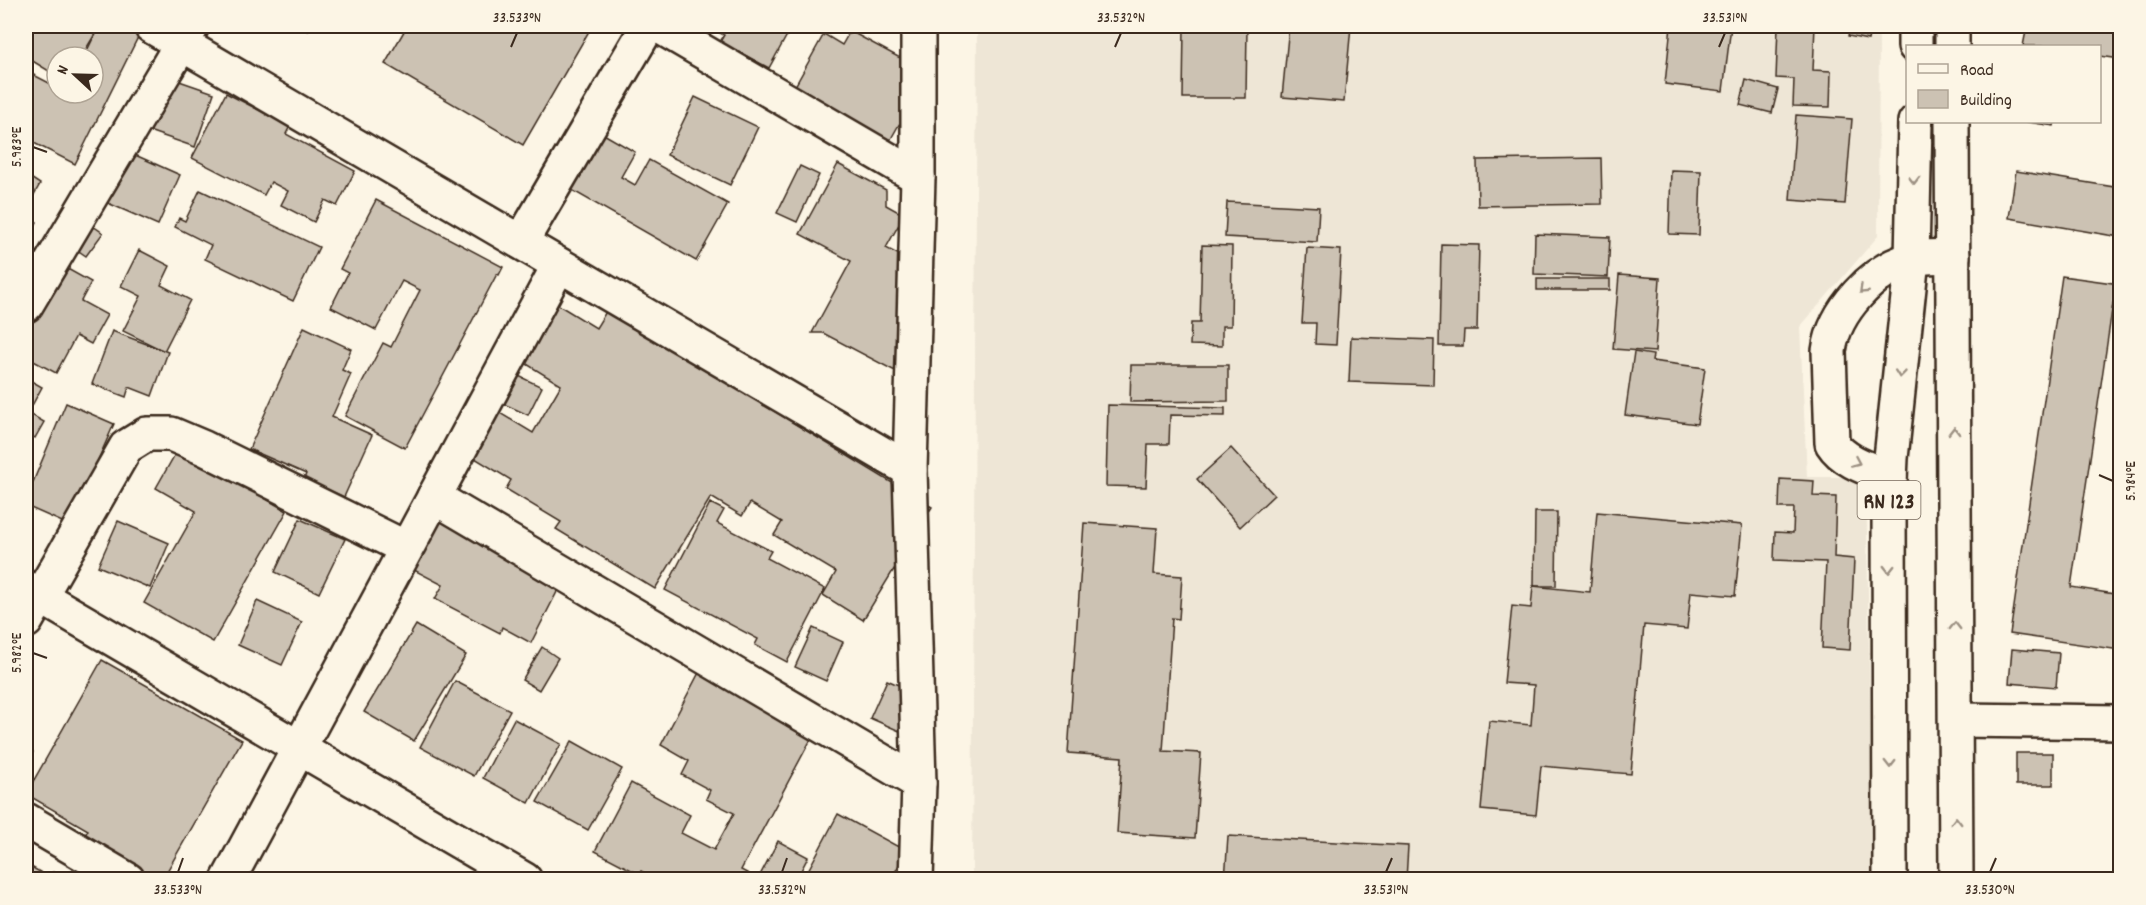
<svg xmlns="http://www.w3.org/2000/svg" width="2146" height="905" font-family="Dekko,sans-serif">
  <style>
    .built { fill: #eee6d6 }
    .building { fill: #ccc2b3; stroke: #3b2a1e; stroke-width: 1.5 }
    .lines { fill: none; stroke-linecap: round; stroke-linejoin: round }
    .minor-casing { stroke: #3b2a1e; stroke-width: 38 }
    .major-casing { stroke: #3b2a1e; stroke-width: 38 }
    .minor { stroke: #fcf5e5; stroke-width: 33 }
    .major { stroke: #fcf5e5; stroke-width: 33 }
    .oneway { stroke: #9c9082 }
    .ticks { fill: none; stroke: #3b2a1e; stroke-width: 2 }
    .labels { text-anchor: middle; stroke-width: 4.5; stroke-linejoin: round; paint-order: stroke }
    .shield { fill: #fcf5e5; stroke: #75675a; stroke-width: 1.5 }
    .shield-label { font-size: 22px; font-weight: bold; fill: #3b2a1e }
    .neatline { fill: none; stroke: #3b2a1e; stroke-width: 2 }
    .ticks-label { font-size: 15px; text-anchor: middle; fill: #3b2a1e }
  </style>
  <rect width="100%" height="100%" fill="#fcf5e5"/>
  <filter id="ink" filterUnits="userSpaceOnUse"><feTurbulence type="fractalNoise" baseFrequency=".0167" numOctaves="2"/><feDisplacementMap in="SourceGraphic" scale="12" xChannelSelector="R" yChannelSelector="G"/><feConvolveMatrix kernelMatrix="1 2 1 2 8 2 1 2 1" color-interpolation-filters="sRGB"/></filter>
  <g filter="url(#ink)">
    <path class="built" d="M 977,26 L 1879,26 L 1878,236 L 1800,327 L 1807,477 L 1866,477 L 1873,879 L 972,879 Z"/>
    <g class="building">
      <path d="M 29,26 L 100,26 L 81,57 L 57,57 L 57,76 L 26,57 L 26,32 Z"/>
      <path d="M 99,26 L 136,26 L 142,29 L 75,164 L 26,139 L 26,71 L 57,87 L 57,93 L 93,93 L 93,57 L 84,57 Z"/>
      <path d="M 297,26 L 311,26 L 308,31 Z"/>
      <path d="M 407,26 L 592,26 L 523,145 L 385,64 Z"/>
      <path d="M 706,26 L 792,26 L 769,68 L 720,42 L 724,35 Z"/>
      <path d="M 1184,26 L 1247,26 L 1246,98 L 1183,98 Z"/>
      <path d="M 1289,26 L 1351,26 L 1344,102 L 1282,97 Z"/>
      <path d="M 1671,26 L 1731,26 L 1723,91 L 1665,84 Z"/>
      <path d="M 1778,26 L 1815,26 L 1813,70 L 1831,71 L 1830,107 L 1793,106 L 1794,79 L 1776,78 Z"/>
      <path d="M 1850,26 L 1871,26 L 1868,40 L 1848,36 Z"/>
      <path d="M 2027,26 L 2120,26 L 2120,59 L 2100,56 L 2100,46 L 2023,46 Z"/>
      <path d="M 850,31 L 928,73 L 888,144 L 793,90 L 824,34 L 842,45 Z"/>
      <path d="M 162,75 L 214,93 L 195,147 L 143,129 Z"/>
      <path d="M 1746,80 L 1778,89 L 1772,113 L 1740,105 Z"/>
      <path d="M 226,93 L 290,126 L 286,134 L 355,171 L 337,206 L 325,200 L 314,222 L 281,205 L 288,191 L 271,182 L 264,195 L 192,158 Z"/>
      <path d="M 695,97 L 758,127 L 730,185 L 667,155 Z"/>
      <path d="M 1796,115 L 1852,119 L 1845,204 L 1790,200 Z"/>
      <path d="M 2027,122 L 2055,122 L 2054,126 Z"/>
      <path d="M 588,125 L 635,152 L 621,177 L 635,185 L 649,160 L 728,204 L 696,261 L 556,181 Z"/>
      <path d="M 124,150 L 180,175 L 158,225 L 101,200 Z"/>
      <path d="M 1601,158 L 1602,204 L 1478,206 L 1477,160 Z"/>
      <path d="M 838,164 L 886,190 L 886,205 L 904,215 L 886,248 L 909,260 L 914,381 L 823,333 L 812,333 L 851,261 L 800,234 Z"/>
      <path d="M 800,166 L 819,175 L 797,222 L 777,213 Z"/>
      <path d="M 1671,170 L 1701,171 L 1699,235 L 1669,234 Z"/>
      <path d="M 2016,171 L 2120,188 L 2120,237 L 2009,218 Z"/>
      <path d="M 26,175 L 40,184 L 26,209 Z"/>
      <path d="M 200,190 L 319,247 L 293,301 L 205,259 L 211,245 L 175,227 L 179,218 L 185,221 Z"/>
      <path d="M 376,200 L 503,267 L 499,275 L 497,274 L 405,448 L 345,416 L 383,343 L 391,347 L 420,290 L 402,281 L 376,330 L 331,307 L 348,273 L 340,269 Z"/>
      <path d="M 1227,202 L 1319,207 L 1317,242 L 1225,237 Z"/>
      <path d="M 26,215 L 37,222 L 26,241 Z"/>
      <path d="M 80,217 L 103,233 L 86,256 L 63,240 Z"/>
      <path d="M 1535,234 L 1610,237 L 1608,277 L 1534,274 Z"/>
      <path d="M 1441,244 L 1479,245 L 1477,330 L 1464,330 L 1463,346 L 1439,346 Z"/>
      <path d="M 1202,245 L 1232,246 L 1231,326 L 1222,326 L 1222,346 L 1190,345 L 1191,323 L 1200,323 Z"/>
      <path d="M 1307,248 L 1341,250 L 1336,345 L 1315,344 L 1316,323 L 1302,323 Z"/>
      <path d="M 139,250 L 170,266 L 161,285 L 190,300 L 164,351 L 123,331 L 141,296 L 121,286 Z"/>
      <path d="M 55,262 L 91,282 L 81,301 L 107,315 L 91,344 L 76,336 L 56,373 L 26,357 L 26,317 Z"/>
      <path d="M 1619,275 L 1660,278 L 1655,352 L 1613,349 Z"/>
      <path d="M 2062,276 L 2120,284 L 2120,304 L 2113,303 L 2071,587 L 2120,595 L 2120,650 L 2010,634 Z"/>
      <rect x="1537" y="279" width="73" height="11"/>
      <path d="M 547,298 L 596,328 L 607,310 L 932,507 L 863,620 L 823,595 L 836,572 L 774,535 L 782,522 L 750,503 L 742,516 L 711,497 L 655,589 L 556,529 L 561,522 L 506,489 L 511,480 L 475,458 L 467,472 L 445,459 L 480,401 L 533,433 L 561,385 L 512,355 Z"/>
      <path d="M 304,327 L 351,349 L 342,370 L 351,374 L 332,417 L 372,435 L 344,497 L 304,479 L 306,474 L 249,449 Z"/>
      <path d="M 112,331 L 168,352 L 152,396 L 129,387 L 126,397 L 92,384 Z"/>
      <path d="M 1351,337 L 1434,340 L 1433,385 L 1349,382 Z"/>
      <path d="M 1634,352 L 1653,355 L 1652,361 L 1705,368 L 1697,424 L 1625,415 Z"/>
      <path d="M 1131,365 L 1228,365 L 1228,401 L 1130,402 Z"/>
      <path d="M 506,370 L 542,387 L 528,415 L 493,399 Z"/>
      <path d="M 26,378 L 42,387 L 28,413 L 44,422 L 35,438 L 26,432 Z"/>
      <path d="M 66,403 L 114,424 L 69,525 L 26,506 L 26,499 Z"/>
      <path d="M 1108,405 L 1225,408 L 1225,416 L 1170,415 L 1169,444 L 1148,444 L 1146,487 L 1106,486 Z"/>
      <path d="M 1231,448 L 1274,495 L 1240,527 L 1197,479 Z"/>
      <path d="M 178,449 L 287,511 L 213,642 L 144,603 L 196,511 L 156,488 Z"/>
      <path d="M 1780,479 L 1814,481 L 1813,496 L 1836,497 L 1834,557 L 1854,559 L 1850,650 L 1822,648 L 1826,562 L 1774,560 L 1775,532 L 1793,533 L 1794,508 L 1779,508 Z"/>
      <path d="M 710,503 L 724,510 L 717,523 L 771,551 L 767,558 L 825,589 L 787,662 L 755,645 L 758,639 L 665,590 Z"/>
      <path d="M 418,507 L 562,582 L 531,643 L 502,627 L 500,633 L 435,599 L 443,585 L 391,558 Z"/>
      <path d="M 1535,512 L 1557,512 L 1556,586 L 1534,586 Z"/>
      <path d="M 1597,512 L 1742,525 L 1735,596 L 1691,592 L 1687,629 L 1644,625 L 1631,774 L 1541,766 L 1536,815 L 1481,810 L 1489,721 L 1531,725 L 1534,685 L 1504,683 L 1512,606 L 1531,608 L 1533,586 L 1590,592 Z"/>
      <path d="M 300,519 L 345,539 L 319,593 L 275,572 Z"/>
      <path d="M 118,521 L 169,543 L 150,588 L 98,566 Z"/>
      <path d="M 1084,523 L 1157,528 L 1154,574 L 1182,576 L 1179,619 L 1172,618 L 1163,751 L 1201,753 L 1195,838 L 1117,833 L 1122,757 L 1068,753 Z"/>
      <path d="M 257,601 L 302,622 L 282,665 L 238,645 Z"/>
      <path d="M 416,625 L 466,655 L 414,741 L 364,712 Z"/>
      <path d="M 813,628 L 843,642 L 826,681 L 795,667 Z"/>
      <path d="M 542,647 L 558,658 L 539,690 L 522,680 Z"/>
      <path d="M 2012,649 L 2059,653 L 2056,687 L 2009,683 Z"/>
      <path d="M 102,660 L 242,740 L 162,880 L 151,880 L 82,840 L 88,830 L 26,794 Z"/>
      <path d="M 703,665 L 818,726 L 741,870 L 758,879 L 778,841 L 808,857 L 796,880 L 658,880 L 641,871 L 639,874 L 595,851 L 631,783 L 690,815 L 681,833 L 714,850 L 734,813 L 706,799 L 710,790 L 682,775 L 689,761 L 661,745 Z"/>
      <path d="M 887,680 L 921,695 L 904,733 L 870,718 Z"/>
      <path d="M 455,681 L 510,710 L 474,776 L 420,747 Z"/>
      <path d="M 514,719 L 561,744 L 529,803 L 483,778 Z"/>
      <path d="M 572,741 L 622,769 L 588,830 L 537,802 Z"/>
      <path d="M 26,747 L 33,752 L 26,765 Z"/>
      <rect x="2016" y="753" width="37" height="32"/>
      <path d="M 838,814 L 906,851 L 891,880 L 803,880 Z"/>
      <path d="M 1228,836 L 1408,846 L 1406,880 L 1225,880 Z"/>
      <path d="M 26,864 L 50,878 L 53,872 L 65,880 L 26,880 Z"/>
    </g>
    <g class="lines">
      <defs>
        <g id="minor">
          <path d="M 151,26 L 910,470"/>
          <path d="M 659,26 L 918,177"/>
          <path d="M 521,242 L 648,26"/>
          <path d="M 26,305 L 192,26"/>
          <path d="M 1890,477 C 1870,469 1844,462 1832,443 L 1829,351 C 1834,312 1873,269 1912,259 C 1924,256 1940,257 1953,256"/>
          <path d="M 434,497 L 919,783"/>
          <path d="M 26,588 L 525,880"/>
          <path d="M 26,621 L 126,447 L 147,434 L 171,434 L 204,448 L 406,548"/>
          <path d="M 1956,720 L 2120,722"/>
          <path d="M 26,820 L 128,880"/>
          <path d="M 228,880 L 559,265"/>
          <path d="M 916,880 L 919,783 L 910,470 L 918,177 L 918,26"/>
        </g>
        <g id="major">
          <path d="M 1952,26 L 1952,46"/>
          <path d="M 1915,46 L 1915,26"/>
          <path d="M 1952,122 L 1956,880"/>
          <path d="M 1890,880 L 1889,502 L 1891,458 L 1912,259 L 1915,122"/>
        </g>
      </defs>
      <use href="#minor" class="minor-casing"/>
      <use href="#major" class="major-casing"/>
      <use href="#minor" class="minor"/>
      <use href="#major" class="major"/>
    </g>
    <defs><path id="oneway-chevron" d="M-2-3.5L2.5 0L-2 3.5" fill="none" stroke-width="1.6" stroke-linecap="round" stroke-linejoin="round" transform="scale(1.5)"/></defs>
    <g class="oneway">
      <use href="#oneway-chevron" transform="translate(1914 180) rotate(90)"/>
      <use href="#oneway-chevron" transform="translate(1863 290) rotate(136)"/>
      <use href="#oneway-chevron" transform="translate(1900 374) rotate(96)"/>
      <use href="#oneway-chevron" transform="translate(1954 431) rotate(-90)"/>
      <use href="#oneway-chevron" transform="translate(1856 462) rotate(24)"/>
      <use href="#oneway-chevron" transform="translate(1889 569) rotate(90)"/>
      <use href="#oneway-chevron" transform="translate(1955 626) rotate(-90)"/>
      <use href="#oneway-chevron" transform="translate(1890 764) rotate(90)"/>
      <use href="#oneway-chevron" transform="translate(1956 821) rotate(-90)"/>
    </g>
  </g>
  <path class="ticks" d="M 511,47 L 517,33M 1115,47 L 1121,33M 1719,47 L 1725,33M 33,147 L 47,152M 2099,475 L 2113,481M 33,653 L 47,658M 178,872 L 183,858M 782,872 L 787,858M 1386,872 L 1392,858M 1990,872 L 1996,858"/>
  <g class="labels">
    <rect class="shield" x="1857.5" y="481" width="63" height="38" rx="4.5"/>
    <g class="shield-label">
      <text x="1889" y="508">RN 123</text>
    </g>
  </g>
  <rect width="2146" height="905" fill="none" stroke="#fcf5e5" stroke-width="66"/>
  <rect x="1906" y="45" width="195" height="78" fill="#fcf5e5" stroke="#afa495" stroke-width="1.5"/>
  <rect x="1918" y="64" width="30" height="9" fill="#fcf5e5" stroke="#afa495" stroke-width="1.5"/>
  <text x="1960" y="75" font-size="18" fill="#3b2a1e">Road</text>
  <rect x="1918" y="90" width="30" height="18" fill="#ccc2b3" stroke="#afa495" stroke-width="1.5"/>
  <text x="1960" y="105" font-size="18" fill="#3b2a1e">Building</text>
  <g transform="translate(75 75) rotate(292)"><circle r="28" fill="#fcf5e5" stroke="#afa495" stroke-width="1.5"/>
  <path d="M0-4.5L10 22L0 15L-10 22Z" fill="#3b2a1e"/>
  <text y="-9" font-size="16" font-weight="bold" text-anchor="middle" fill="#3b2a1e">N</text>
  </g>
  <rect x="33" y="33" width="2080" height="839" class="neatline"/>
  <g class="ticks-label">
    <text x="517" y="22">33.533°N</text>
    <text x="1121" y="22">33.532°N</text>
    <text x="1725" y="22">33.531°N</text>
    <text transform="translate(16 147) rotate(-90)" y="5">5.983°E</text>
    <text transform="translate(2130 481) rotate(-90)" y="5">5.984°E</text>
    <text transform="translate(16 653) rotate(-90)" y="5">5.982°E</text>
    <text x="178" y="894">33.533°N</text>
    <text x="782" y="894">33.532°N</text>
    <text x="1386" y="894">33.531°N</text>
    <text x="1990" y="894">33.530°N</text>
  </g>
</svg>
